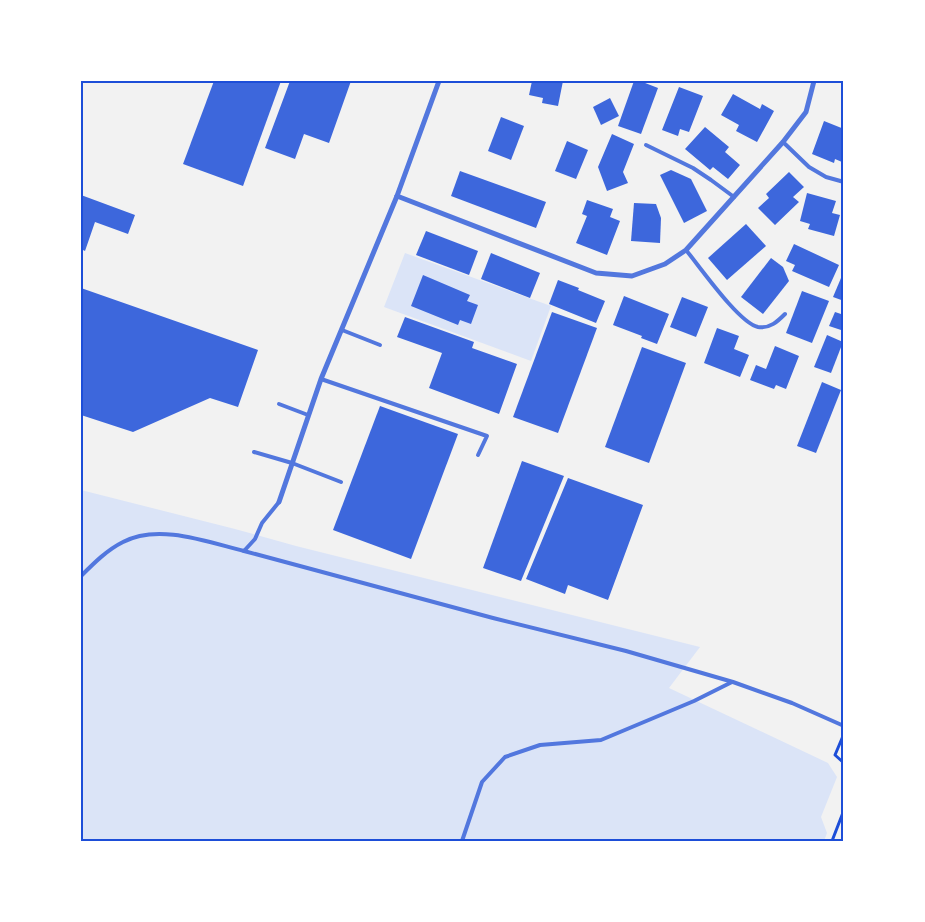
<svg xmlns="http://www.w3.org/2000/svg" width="925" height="922" font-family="'Libre Baskerville',serif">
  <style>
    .green { fill: #dbe4f7 }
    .building { fill: #3d67dc }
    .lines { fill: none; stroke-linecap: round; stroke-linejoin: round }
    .path { stroke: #1d4ed8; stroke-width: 3 }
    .service { stroke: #5277de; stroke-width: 4 }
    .minor { stroke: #5277de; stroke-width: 5 }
    .neatline { fill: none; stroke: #1d4ed8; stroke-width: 2 }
  </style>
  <rect width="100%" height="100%" fill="#f2f2f2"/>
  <g class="green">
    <path d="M 405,253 L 551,306 L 531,361 L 384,307 Z"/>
    <path d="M 81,490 L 235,529 L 296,546 L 700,647 L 669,688 L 828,763 L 837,777 L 821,817 L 827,833 L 824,841 L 81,841 Z"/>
  </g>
  <g class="building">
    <path d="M 214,81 L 281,81 L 243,186 L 183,164 Z"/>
    <path d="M 290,81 L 351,81 L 329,143 L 304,134 L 295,159 L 265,148 Z"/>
    <path d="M 532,81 L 563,81 L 558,106 L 542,103 L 543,98 L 529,95 Z"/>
    <path d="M 634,81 L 640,81 L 658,88 L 641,134 L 618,126 Z"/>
    <path d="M 679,87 L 703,96 L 689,132 L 680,129 L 678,136 L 662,130 Z"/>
    <path d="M 733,94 L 760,109 L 762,104 L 774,111 L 757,142 L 736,131 L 739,125 L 721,115 Z"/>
    <path d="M 610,98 L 619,116 L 601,125 L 593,107 Z"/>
    <path d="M 501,117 L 524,126 L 511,160 L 488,151 Z"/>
    <path d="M 824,121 L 844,129 L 844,159 L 842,162 L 835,159 L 834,163 L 812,154 Z"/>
    <path d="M 705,127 L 729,147 L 725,152 L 740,165 L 728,179 L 713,167 L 710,170 L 685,149 Z"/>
    <path d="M 612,134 L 634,144 L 623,172 L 628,183 L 607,191 L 598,167 Z"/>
    <path d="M 567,141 L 588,150 L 576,179 L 555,171 Z"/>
    <path d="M 671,170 L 691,179 L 707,211 L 684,223 L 660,175 Z"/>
    <path d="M 460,171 L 546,202 L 536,228 L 451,196 Z"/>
    <path d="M 789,172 L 804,187 L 793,197 L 799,202 L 775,225 L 758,208 L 769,198 L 766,194 Z"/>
    <path d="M 807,193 L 836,201 L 832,213 L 840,215 L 834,236 L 808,229 L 810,224 L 800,221 Z"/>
    <path d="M 81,195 L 135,215 L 128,234 L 95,222 L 85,251 L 81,249 Z"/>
    <path d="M 587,200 L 613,209 L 610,217 L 620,221 L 607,255 L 576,243 L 587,216 L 582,214 Z"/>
    <path d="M 634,203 L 656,204 L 661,218 L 660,243 L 631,241 Z"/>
    <path d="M 746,224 L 766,246 L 727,280 L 708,258 Z"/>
    <path d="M 426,231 L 478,251 L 469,275 L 416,255 Z"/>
    <path d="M 794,244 L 839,265 L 829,287 L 792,271 L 795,265 L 786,261 Z"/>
    <path d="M 491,253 L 540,273 L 530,298 L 481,279 Z"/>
    <path d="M 771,258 L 783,267 L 789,281 L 763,314 L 741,297 Z"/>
    <path d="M 423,275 L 470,295 L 467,301 L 478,305 L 471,324 L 460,320 L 458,325 L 411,306 Z"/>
    <path d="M 841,278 L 844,279 L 844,301 L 833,297 Z"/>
    <path d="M 558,280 L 579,288 L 578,290 L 605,301 L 596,323 L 549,304 Z"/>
    <path d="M 81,288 L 258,350 L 238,407 L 210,398 L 133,432 L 81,415 Z"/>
    <path d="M 802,291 L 829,301 L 812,343 L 786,333 Z"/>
    <path d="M 624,296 L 669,314 L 657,344 L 641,338 L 642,336 L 613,325 Z"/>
    <path d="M 682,297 L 708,307 L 696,337 L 670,327 Z"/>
    <path d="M 552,312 L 597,328 L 558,433 L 513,417 Z"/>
    <path d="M 835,312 L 844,315 L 844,331 L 829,326 Z"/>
    <path d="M 405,317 L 474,342 L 472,348 L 517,364 L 499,414 L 429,388 L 442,353 L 397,337 Z"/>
    <path d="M 717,328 L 739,336 L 734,349 L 749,355 L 740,377 L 704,363 Z"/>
    <path d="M 827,335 L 843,342 L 831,373 L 814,367 Z"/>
    <path d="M 775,346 L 799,356 L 786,389 L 776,385 L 774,389 L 750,380 L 756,365 L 766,369 Z"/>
    <path d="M 642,347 L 686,363 L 649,463 L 605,447 Z"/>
    <path d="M 822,382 L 841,390 L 816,453 L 797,446 Z"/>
    <path d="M 380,406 L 458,434 L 411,559 L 333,530 Z"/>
    <path d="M 522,461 L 564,476 L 521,581 L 483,568 Z"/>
    <path d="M 568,478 L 643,505 L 608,600 L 568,585 L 565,594 L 526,579 Z"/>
  </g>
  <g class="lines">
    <g class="path">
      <path d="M 843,736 L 835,755 L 844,763"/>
      <path d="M 832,841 L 844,810"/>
    </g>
    <g class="service">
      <path d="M 783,142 L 809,167 L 826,177 L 844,182"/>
      <path d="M 646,145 L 693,168 L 711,180 L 734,197"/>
      <path d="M 686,250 C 700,267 739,323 758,327 C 770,329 778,321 785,314"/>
      <path d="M 342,330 L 380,345"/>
      <path d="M 321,379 L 487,436 L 478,455"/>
      <path d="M 279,404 L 308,415"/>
      <path d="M 254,452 L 292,463 L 341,482"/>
      <path d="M 244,551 L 493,618 L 626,651 L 733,682 L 792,703 L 844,726"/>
      <path d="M 81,576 C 94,563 107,550 123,542 C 158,523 208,542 244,551 L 255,539 L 262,523 L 279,502"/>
      <path d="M 462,841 L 482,782 L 505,757 L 540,745 L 601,740 L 694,701 L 732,682"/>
    </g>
    <g class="minor">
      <path d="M 397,196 L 596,273 L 632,276 L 665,264 L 686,250 L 783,142 L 806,112 L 814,81"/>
      <path d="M 279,502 L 321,379 L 397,196 L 439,81"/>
    </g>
  </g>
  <rect width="925" height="922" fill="none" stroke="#ffffff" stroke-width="165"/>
  <rect x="82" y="82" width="760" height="758" class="neatline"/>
</svg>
